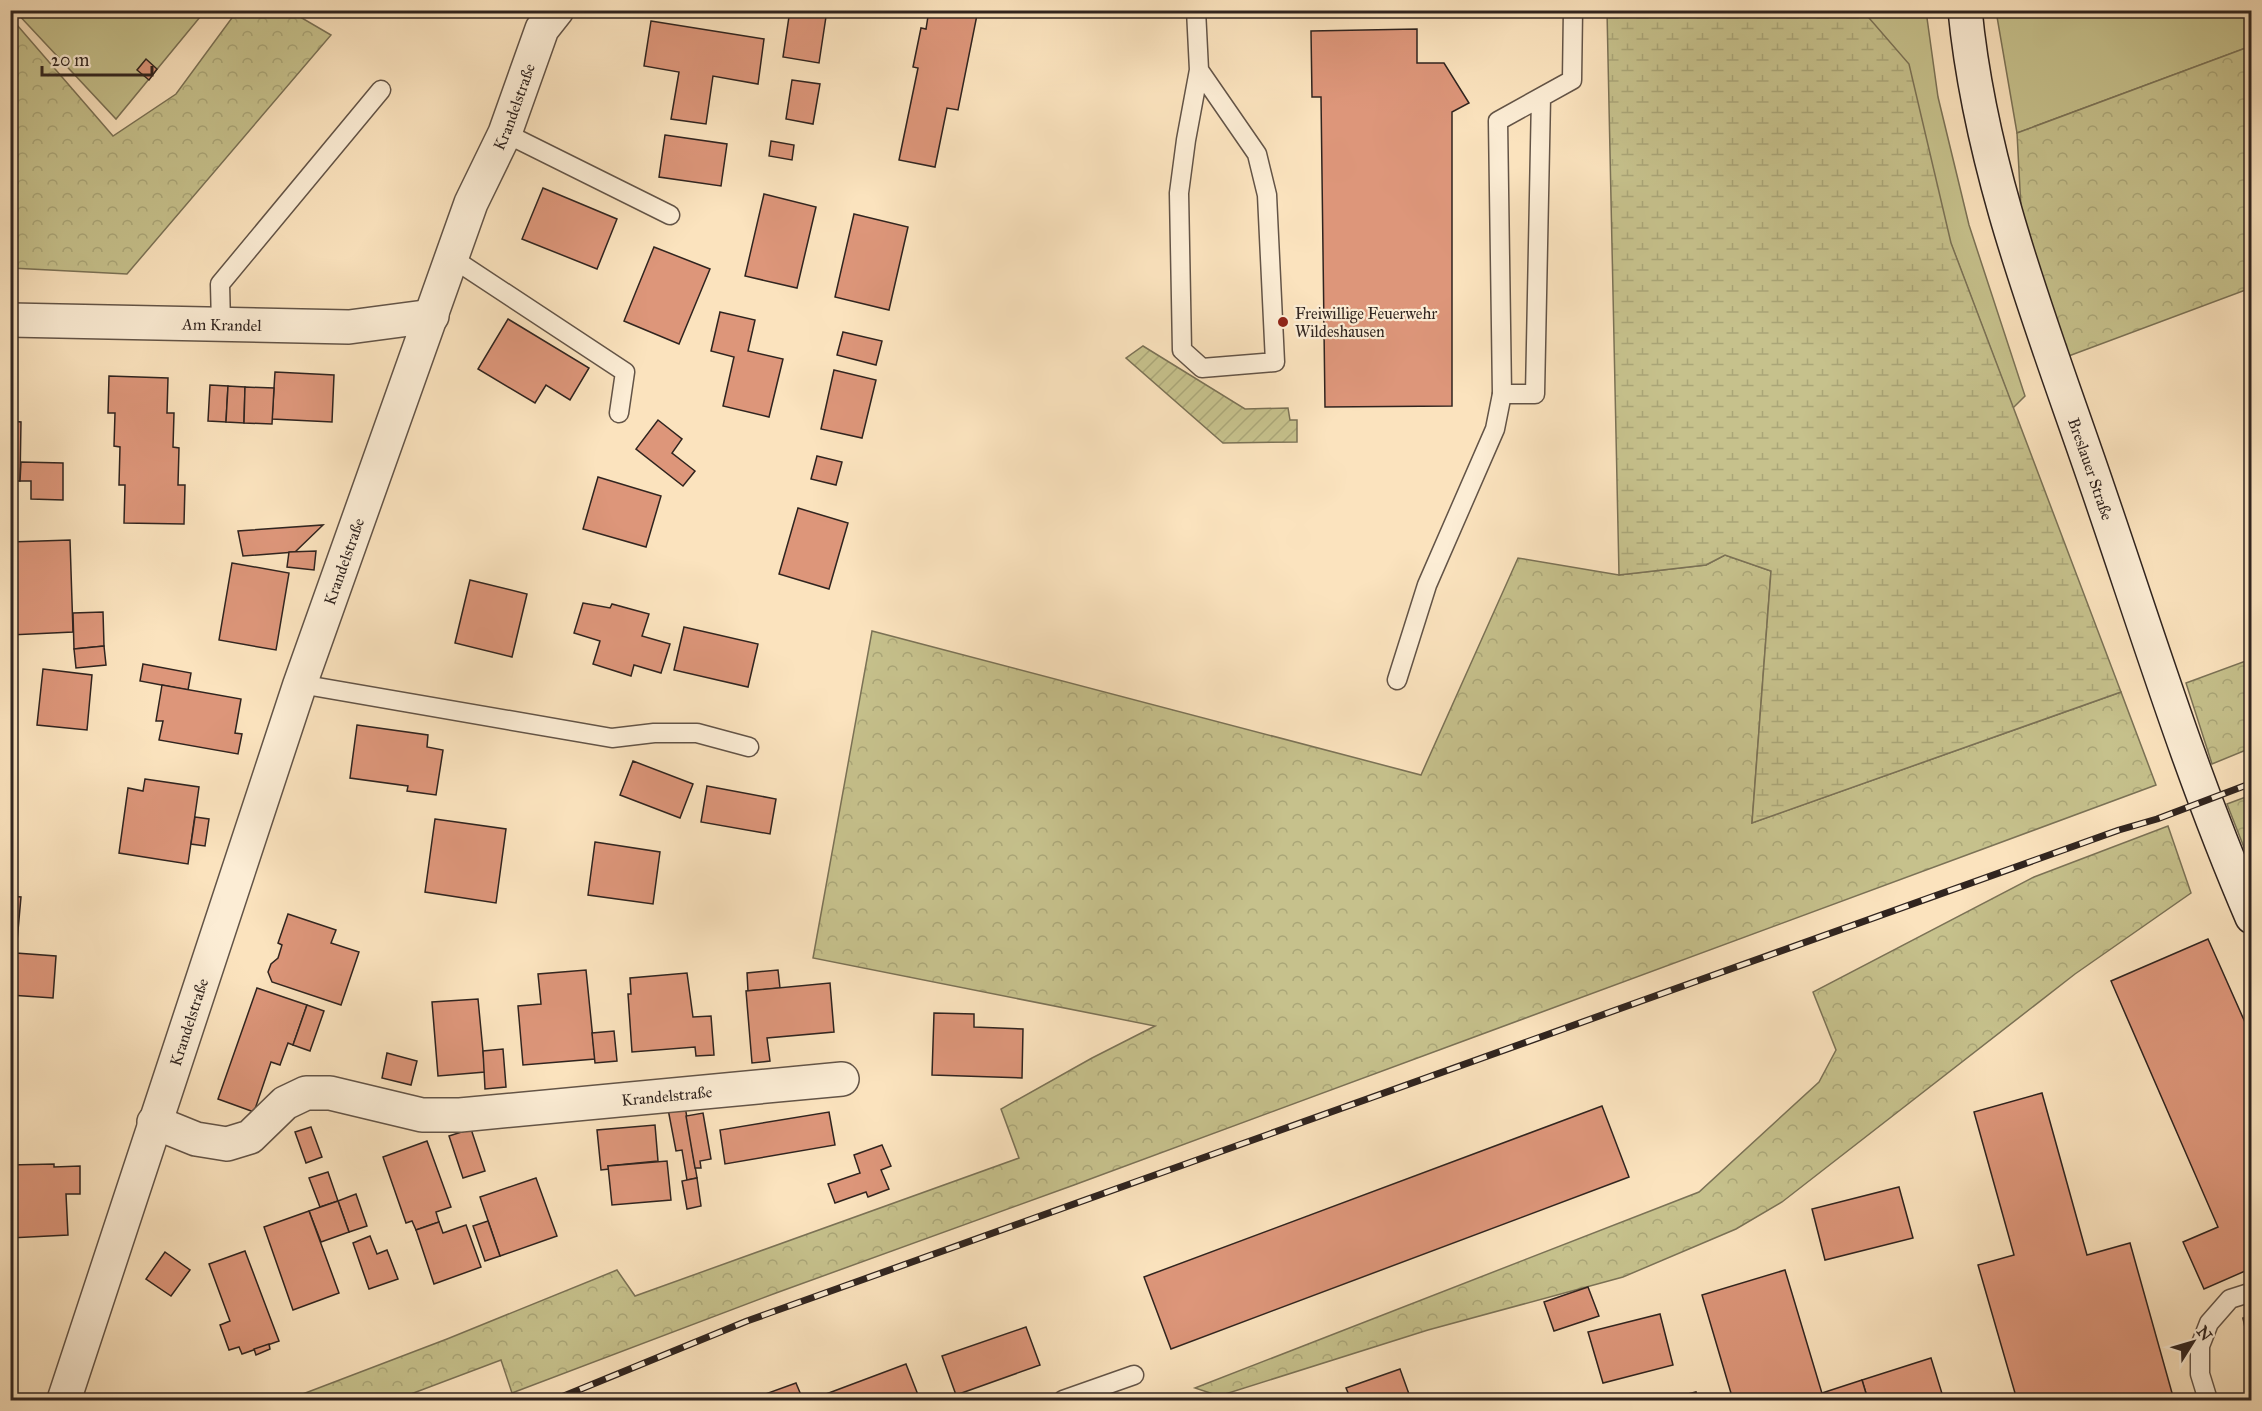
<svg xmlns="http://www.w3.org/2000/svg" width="2262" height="1411" font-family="'IM FELL Great Primer',serif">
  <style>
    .green { fill: #c6c18c; stroke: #7b7256; stroke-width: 1.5 }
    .forest { fill: url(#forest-crowns); stroke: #7b7256; stroke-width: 1.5 }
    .wetland { fill: url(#wetland-marsh); stroke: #7b7256; stroke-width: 1.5 }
    .garden { fill: url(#garden-furrows); stroke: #7b7256; stroke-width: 1.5 }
    .building { fill: #dd967a; stroke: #30241f; stroke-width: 1.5 }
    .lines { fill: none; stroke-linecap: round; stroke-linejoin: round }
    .lane-casing { stroke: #635447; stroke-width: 21 }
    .street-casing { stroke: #635447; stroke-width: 36 }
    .secondary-casing { stroke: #30241f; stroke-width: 36 }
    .lane { stroke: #fcedd5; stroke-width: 18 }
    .street { stroke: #fcedd5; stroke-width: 33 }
    .secondary { stroke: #fcedd5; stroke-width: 33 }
    .rail-casing { stroke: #30241f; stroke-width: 7 }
    .rail { stroke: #fcedd5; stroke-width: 4.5; stroke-dasharray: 14; stroke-linecap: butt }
    .poi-dot { fill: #8f2418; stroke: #fcedd5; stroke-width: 2 }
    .labels { text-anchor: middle; stroke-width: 4.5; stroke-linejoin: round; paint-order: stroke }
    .street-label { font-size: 16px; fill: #30241f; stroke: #fcedd5 }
    .poi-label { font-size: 16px; fill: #30241f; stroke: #fcedd5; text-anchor: start }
  </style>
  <defs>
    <pattern id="forest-crowns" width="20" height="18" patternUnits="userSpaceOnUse" patternTransform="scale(1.5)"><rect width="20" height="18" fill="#c6c18c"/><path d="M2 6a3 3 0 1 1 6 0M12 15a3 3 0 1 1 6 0" fill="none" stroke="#aaa678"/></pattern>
    <pattern id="wetland-marsh" width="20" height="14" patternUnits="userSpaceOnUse" patternTransform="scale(1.5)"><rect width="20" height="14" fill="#c6c18c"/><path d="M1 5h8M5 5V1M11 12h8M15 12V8" fill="none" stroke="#aaa678"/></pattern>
    <pattern id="garden-furrows" width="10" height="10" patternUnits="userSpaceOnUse" patternTransform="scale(1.5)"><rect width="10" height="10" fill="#c6c18c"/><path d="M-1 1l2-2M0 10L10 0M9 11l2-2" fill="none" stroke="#aaa678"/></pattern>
  </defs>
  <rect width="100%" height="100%" fill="#fbe3be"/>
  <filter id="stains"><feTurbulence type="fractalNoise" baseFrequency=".00333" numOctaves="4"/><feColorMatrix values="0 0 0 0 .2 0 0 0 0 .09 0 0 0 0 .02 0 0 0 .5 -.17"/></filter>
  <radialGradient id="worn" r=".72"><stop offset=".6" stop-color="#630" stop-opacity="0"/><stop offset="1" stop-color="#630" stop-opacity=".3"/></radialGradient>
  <g class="green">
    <path d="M 15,11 L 205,11 L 116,119 Z"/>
    <path d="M 1863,11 L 1926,11 L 1938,97 L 1969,225 L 2025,396 L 2013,408 Z"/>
    <path d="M 1996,11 L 2251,11 L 2251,46 L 2017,133 Z"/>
  </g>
  <g class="forest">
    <path d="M 237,11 L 290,11 L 331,35 L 127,274 L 11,268 L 11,18 L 113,136 L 176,94 Z"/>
    <path d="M 2251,46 L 2251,288 L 2066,357 L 2022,227 L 2017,133 Z"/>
    <path d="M 1725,555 L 1771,571 L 1752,823 L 2121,692 L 2156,785 L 1074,1185 L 776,1293 L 512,1393 L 501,1360 L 395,1400 L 287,1400 L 447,1339 L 617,1270 L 635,1296 L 1019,1158 L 1001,1109 L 1092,1058 L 1155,1026 L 813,958 L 872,631 L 1421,775 L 1518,558 L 1619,575 L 1706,565 Z"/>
    <path d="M 2251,659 L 2251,748 L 2212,764 L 2186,683 Z"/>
    <path d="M 2251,795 L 2251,854 L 2247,855 L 2227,804 Z"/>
    <path d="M 2168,826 L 2191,893 L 2075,974 L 1782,1202 L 1736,1229 L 1623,1277 L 1428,1330 L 1219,1396 L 1195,1388 L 1699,1192 L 1819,1082 L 1836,1050 L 1813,992 L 2034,877 Z"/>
  </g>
  <path class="wetland" d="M 1607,11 L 1863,11 L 1909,64 L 1951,243 L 2121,692 L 1752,823 L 1771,571 L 1725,555 L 1706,565 L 1619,575 Z"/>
  <path class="garden" d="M 1143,346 L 1245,409 L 1288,408 L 1290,420 L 1297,420 L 1297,442 L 1223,443 L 1126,358 Z"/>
  <g class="building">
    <path d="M 790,10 L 827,10 L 819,63 L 783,57 Z"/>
    <path d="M 929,10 L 978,10 L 958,110 L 947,108 L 935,167 L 899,160 L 918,68 L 913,67 L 921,28 L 926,29 Z"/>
    <path d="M 651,21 L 764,39 L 758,84 L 713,76 L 706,124 L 671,119 L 679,72 L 644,66 Z"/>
    <path d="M 1417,29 L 1417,63 L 1444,63 L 1469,103 L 1452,112 L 1452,406 L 1325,407 L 1321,97 L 1312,97 L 1311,31 Z"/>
    <path d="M 146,59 L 157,69 L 149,80 L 137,70 Z"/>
    <path d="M 792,80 L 820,84 L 813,124 L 786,119 Z"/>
    <path d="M 665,135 L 727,144 L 721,186 L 659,177 Z"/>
    <path d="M 771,141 L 794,145 L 792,160 L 769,156 Z"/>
    <path d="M 543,188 L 617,219 L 597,269 L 522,239 Z"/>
    <path d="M 764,194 L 816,207 L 797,288 L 745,276 Z"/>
    <path d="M 854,214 L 908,227 L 889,310 L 835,297 Z"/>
    <path d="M 654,247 L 710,269 L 679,344 L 624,321 Z"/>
    <path d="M 720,312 L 755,320 L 748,351 L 783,359 L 769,417 L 723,406 L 734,357 L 711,351 Z"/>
    <path d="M 508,319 L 589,368 L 570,400 L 546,385 L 535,403 L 478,369 Z"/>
    <path d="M 843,332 L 882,341 L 876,365 L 837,355 Z"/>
    <path d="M 834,370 L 876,380 L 862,438 L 821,429 Z"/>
    <path d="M 275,372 L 334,375 L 332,422 L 272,419 Z"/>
    <path d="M 109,376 L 168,378 L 167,413 L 174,413 L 173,447 L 179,448 L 178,485 L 185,485 L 184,524 L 124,523 L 125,485 L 119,485 L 120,447 L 114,446 L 115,413 L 108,413 Z"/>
    <path d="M 210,385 L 228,386 L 226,422 L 208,421 Z"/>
    <path d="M 228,386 L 245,387 L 244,423 L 226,422 Z"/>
    <path d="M 245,387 L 274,388 L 272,424 L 244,423 Z"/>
    <path d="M 658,420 L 682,439 L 672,453 L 695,471 L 683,486 L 636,449 Z"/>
    <path d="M 10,421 L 21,422 L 20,481 L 10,481 Z"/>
    <path d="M 817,456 L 842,462 L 836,485 L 811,479 Z"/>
    <path d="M 21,462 L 63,463 L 63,500 L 31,499 L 31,481 L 20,481 Z"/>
    <path d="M 598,477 L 661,496 L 646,547 L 583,529 Z"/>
    <path d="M 798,508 L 848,523 L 829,589 L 779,574 Z"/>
    <path d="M 323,525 L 295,552 L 243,556 L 238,531 Z"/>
    <path d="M 70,540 L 73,632 L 10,635 L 10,592 L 12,592 L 10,542 Z"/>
    <path d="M 316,551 L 314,570 L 287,567 L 289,552 Z"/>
    <path d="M 232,563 L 289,573 L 276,650 L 219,640 Z"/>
    <path d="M 470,580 L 527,594 L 512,657 L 455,643 Z"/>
    <path d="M 583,603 L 610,608 L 612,604 L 649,614 L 642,636 L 670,644 L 661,673 L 634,665 L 631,676 L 593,664 L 600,641 L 574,633 Z"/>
    <path d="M 103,612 L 104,646 L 74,649 L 73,613 Z"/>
    <path d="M 684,627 L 758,644 L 748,687 L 674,670 Z"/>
    <path d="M 104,646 L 106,665 L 76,668 L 74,649 Z"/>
    <path d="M 143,664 L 191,673 L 188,690 L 140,681 Z"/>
    <path d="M 43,669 L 92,675 L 87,730 L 37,725 Z"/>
    <path d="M 162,685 L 241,699 L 235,733 L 242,734 L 238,754 L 159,740 L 163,721 L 156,721 Z"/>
    <path d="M 357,725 L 428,735 L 427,747 L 443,750 L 436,795 L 407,791 L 408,786 L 350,778 Z"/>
    <path d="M 633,761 L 693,784 L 680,818 L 620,795 Z"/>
    <path d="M 145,779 L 199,787 L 188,864 L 119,853 L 128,788 L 143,791 Z"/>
    <path d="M 707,786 L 776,799 L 770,834 L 701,822 Z"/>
    <path d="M 195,817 L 209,819 L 205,846 L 191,844 Z"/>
    <path d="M 435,819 L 506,829 L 496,903 L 425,892 Z"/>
    <path d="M 595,842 L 660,852 L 653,904 L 588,895 Z"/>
    <path d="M 10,896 L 21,897 L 16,953 L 56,956 L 53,998 L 10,995 Z"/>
    <path d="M 288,914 L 336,930 L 331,943 L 359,952 L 341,1005 L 272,982 L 268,972 L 271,964 L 278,958 L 282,945 L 278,943 Z"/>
    <path d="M 2208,939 L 2252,1038 L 2252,1268 L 2204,1289 L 2183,1242 L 2218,1227 L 2111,981 Z"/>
    <path d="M 586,970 L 595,1059 L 523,1065 L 518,1006 L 541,1004 L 538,974 Z"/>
    <path d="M 778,970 L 780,988 L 748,991 L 747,973 Z"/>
    <path d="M 687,973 L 693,1017 L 711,1016 L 714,1055 L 696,1056 L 695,1047 L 632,1052 L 628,994 L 631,994 L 630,978 Z"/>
    <path d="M 830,983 L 834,1032 L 767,1038 L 770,1061 L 752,1063 L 746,991 Z"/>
    <path d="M 257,988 L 307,1005 L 293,1045 L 288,1043 L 280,1065 L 271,1062 L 254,1112 L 218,1099 Z"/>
    <path d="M 478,999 L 485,1072 L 438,1076 L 432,1002 Z"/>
    <path d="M 307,1005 L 324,1011 L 310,1051 L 293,1045 Z"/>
    <path d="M 934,1013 L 974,1014 L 974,1027 L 1023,1029 L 1022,1078 L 932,1075 Z"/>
    <path d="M 614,1031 L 617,1061 L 595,1063 L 592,1033 Z"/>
    <path d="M 503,1049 L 506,1087 L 485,1089 L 483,1051 Z"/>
    <path d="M 387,1053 L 417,1061 L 411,1085 L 382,1078 Z"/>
    <path d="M 2042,1093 L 2087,1255 L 2130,1243 L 2174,1400 L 2017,1400 L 1978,1265 L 2014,1255 L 1974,1112 Z"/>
    <path d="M 685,1106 L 697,1178 L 687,1180 L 682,1150 L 676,1151 L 668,1109 Z"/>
    <path d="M 1602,1106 L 1629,1177 L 1171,1349 L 1144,1277 Z"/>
    <path d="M 829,1112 L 835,1145 L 725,1164 L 720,1130 Z"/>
    <path d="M 703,1113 L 711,1159 L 700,1161 L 701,1168 L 695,1168 L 686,1116 Z"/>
    <path d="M 655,1125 L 658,1161 L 608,1166 L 609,1169 L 601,1170 L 597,1130 Z"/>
    <path d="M 311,1127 L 322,1157 L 306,1163 L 295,1132 Z"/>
    <path d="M 471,1129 L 485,1171 L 463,1178 L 449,1136 Z"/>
    <path d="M 427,1141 L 451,1207 L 436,1212 L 439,1222 L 416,1230 L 412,1221 L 406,1223 L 383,1157 Z"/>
    <path d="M 882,1145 L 891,1166 L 881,1170 L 889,1189 L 868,1197 L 866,1192 L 835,1203 L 828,1184 L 860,1173 L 854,1155 Z"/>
    <path d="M 667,1161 L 671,1200 L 612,1205 L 608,1166 Z"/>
    <path d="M 54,1164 L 54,1167 L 80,1166 L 80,1194 L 66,1194 L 68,1235 L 10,1238 L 10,1165 Z"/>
    <path d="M 328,1172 L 338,1201 L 320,1207 L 309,1178 Z"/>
    <path d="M 536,1178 L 557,1236 L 500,1256 L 480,1197 Z"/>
    <path d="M 697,1178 L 701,1206 L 687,1209 L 682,1181 Z"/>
    <path d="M 1899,1187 L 1913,1238 L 1825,1260 L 1812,1209 Z"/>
    <path d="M 356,1194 L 367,1226 L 349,1232 L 338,1201 Z"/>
    <path d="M 338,1201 L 349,1232 L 321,1242 L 309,1211 Z"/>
    <path d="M 309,1211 L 339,1293 L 293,1310 L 264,1227 Z"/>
    <path d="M 488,1221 L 500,1256 L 485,1261 L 473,1226 Z"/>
    <path d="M 439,1222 L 443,1233 L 466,1225 L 481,1267 L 434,1284 L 416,1230 Z"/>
    <path d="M 370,1236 L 377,1254 L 387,1250 L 398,1279 L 369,1289 L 353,1243 Z"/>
    <path d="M 245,1251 L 279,1341 L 242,1354 L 239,1347 L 229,1350 L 220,1325 L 230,1321 L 209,1264 Z"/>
    <path d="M 165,1252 L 190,1270 L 171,1296 L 146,1279 Z"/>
    <path d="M 1785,1270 L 1824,1400 L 1733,1400 L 1702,1295 Z"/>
    <path d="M 1588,1287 L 1599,1316 L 1554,1331 L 1544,1302 Z"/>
    <path d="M 1660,1314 L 1673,1365 L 1603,1383 L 1588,1332 Z"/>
    <path d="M 2252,1316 L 2252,1362 L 2243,1318 Z"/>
    <path d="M 1026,1327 L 1040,1365 L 956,1395 L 942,1356 Z"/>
    <path d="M 269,1344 L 270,1349 L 256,1355 L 254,1349 Z"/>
    <path d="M 1931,1358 L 1944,1400 L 1868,1400 L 1862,1380 Z"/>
    <path d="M 906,1364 L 920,1400 L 810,1400 Z"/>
    <path d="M 1400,1369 L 1409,1394 L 1391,1400 L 1351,1400 L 1346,1388 Z"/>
    <path d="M 1862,1380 L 1868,1400 L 1824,1400 L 1822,1393 Z"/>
    <path d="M 796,1383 L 803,1400 L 749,1400 Z"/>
    <path d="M 1696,1392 L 1698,1400 L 1668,1400 L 1668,1399 Z"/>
  </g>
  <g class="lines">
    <defs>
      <g id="lane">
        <path d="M 1196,10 L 1199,70 L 1186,140 L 1179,193 L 1182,350 L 1202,368 L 1275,362 L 1267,195 L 1257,154 L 1199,70"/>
        <path d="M 1541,97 L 1535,394 L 1502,394 L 1498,121 L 1572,80 L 1573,10"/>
        <path d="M 505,133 L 670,215"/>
        <path d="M 452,258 L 625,372 L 619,413"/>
        <path d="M 221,324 L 220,284 L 381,90"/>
        <path d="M 1397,680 L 1427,585 L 1495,429 L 1502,394"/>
        <path d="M 300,684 L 612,738 L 654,733 L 697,733 L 749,747"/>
        <path d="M 1063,1400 L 1134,1375"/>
        <path d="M 2208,1400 L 2200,1374 L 2200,1346 L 2209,1323 L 2230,1299 L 2252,1292"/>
      </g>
      <g id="street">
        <path id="s1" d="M 10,320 L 349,327 L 432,316"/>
        <path id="s2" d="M 154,1122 L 196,1139 L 227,1144 L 250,1137 L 285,1103 L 306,1093 L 330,1093 L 422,1115 L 460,1115 L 842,1079"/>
        <path id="s3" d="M 64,1400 L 300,684 L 471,203 L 505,133 L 542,29 L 557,10"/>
      </g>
      <g id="secondary">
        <path id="s4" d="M 1965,10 C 1981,176 2045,333 2098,489 C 2147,632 2192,778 2252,917"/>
      </g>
    </defs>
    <use href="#lane" class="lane-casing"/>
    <use href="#street" class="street-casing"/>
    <use href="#secondary" class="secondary-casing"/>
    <use href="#lane" class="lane"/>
    <use href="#street" class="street"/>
    <use href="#secondary" class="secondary"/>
    <defs>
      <path id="rail" d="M 554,1400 L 747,1321 L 2119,830 L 2157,819 L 2252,783"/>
    </defs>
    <use href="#rail" class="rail-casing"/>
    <use href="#rail" class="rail"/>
  </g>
  <circle class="poi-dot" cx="1283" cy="322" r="6"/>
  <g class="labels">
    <g class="street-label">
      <text dy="6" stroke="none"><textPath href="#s3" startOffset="1370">Krandelstraße</textPath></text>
      <text dy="6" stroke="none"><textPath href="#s1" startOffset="212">Am Krandel</textPath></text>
      <text dy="6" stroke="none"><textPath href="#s4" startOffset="477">Breslauer Straße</textPath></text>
      <text dy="6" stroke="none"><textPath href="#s3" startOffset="884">Krandelstraße</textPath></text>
      <text dy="6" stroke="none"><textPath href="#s3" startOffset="398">Krandelstraße</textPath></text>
      <text dy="6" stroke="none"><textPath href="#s2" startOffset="537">Krandelstraße</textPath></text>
    </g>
    <g class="poi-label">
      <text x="1295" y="319">Freiwillige Feuerwehr<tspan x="1295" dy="18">Wildeshausen</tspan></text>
    </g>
  </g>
  <rect width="2262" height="1411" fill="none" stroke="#fbe3be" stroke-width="36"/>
  <rect x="12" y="12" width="2238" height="1387" fill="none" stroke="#30241f" stroke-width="3"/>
  <rect x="18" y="18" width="2226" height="1375" fill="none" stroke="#30241f" stroke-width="1.5"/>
  <g transform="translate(2193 1342) rotate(53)" stroke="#fcedd5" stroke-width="4.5" paint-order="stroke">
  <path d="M0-4.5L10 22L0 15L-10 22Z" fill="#30241f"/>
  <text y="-9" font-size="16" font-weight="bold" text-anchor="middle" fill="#30241f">N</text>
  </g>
  <path d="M42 66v9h110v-9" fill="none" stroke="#30241f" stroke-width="3"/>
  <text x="51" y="66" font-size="18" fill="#30241f" stroke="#fcedd5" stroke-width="4.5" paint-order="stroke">20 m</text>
  <rect width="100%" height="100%" filter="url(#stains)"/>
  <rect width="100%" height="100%" fill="url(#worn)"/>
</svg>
